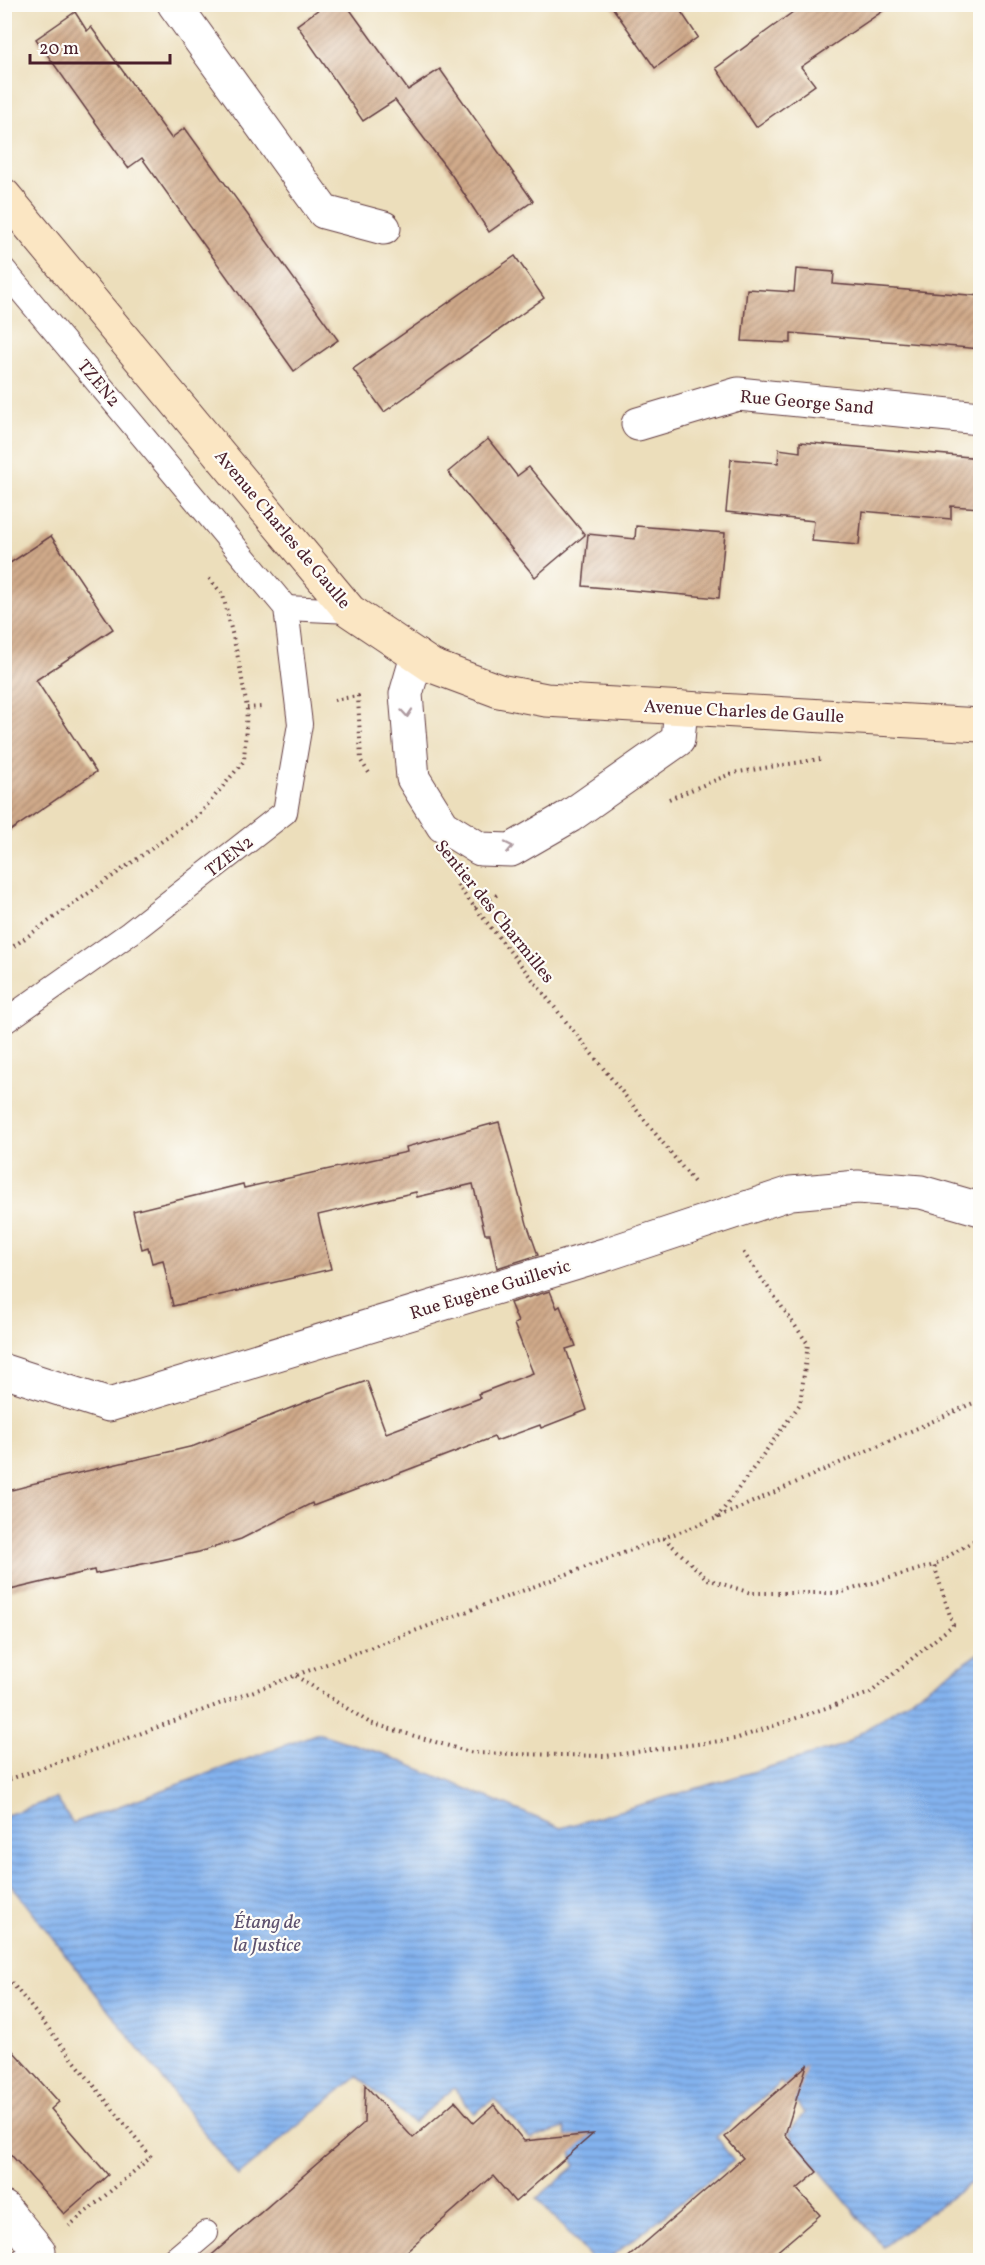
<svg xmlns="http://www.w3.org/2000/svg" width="985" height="2265" font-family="Vollkorn,serif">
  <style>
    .water { fill: url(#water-rules); stroke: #66688c; stroke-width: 1.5 }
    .building { fill: url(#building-hatch) }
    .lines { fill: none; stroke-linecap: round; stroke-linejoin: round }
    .lane-casing { stroke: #623c41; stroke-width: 26 }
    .street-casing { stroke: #623c41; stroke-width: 35 }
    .secondary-casing { stroke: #623c41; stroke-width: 35 }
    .path { stroke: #623c41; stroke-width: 4; stroke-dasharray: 1.5 4.5; stroke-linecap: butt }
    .lane { stroke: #fff; stroke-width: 24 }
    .street { stroke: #fff; stroke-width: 33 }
    .secondary { stroke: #fbe6c3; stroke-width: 33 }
    .oneway { stroke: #ae9aa0 }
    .labels { text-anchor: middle; stroke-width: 4.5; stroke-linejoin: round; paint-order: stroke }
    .street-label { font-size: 18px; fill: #4a1f2b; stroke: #fdfcf7 }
    .water-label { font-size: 20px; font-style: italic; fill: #5e526f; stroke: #fdfcf7 }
  </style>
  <defs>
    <pattern id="water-rules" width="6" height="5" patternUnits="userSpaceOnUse" patternTransform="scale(1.5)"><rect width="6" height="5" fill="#83b2ee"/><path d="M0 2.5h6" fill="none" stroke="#6d90c1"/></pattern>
    <pattern id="building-hatch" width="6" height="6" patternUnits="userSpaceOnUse" patternTransform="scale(1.5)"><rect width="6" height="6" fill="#d0aa8a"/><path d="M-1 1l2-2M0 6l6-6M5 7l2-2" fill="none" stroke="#ab8a71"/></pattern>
  </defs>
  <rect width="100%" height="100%" fill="#fdfcf7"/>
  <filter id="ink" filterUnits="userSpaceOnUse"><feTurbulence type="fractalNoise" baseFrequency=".0167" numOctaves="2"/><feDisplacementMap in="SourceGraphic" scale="12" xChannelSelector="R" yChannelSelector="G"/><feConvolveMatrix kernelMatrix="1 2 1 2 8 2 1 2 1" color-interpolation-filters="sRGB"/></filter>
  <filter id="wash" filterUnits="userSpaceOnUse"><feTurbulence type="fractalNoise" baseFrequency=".008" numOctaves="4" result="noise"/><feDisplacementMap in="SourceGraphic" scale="24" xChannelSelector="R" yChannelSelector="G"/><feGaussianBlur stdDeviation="1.35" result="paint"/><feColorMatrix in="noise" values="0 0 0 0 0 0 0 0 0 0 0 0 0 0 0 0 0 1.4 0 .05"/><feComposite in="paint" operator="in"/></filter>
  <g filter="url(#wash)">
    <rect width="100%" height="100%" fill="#ecdebb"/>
    <path class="water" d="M 980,1652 L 980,2176 L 883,2247 L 789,2133 L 804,2113 L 781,2082 L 716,2137 L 734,2161 L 607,2260 L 593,2260 L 537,2198 L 575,2166 L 564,2128 L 530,2139 L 494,2099 L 474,2114 L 454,2088 L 413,2123 L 357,2076 L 238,2176 L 5,1877 L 4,1816 L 56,1798 L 73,1823 L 318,1733 L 381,1753 L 561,1828 L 841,1746 Z"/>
    <g id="blocks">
      <g class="building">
        <path d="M 326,4 L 346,4 L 408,90 L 440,69 L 533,201 L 489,232 L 451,174 L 395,100 L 363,121 L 297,25 Z"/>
        <path d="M 610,4 L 676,4 L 698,37 L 655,68 Z"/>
        <path d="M 804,4 L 893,4 L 801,67 L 815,85 L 756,127 L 716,68 Z"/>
        <path d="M 75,12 L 87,31 L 91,27 L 171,138 L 185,128 L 338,340 L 294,371 L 142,158 L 128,168 L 36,39 Z"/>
        <path d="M 515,256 L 544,298 L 384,412 L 353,369 Z"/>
        <path d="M 796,269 L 834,272 L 833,284 L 981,296 L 981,349 L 791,333 L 791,343 L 742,341 L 747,289 L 794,292 Z"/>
        <path d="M 488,439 L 517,476 L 529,467 L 585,535 L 535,577 L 448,472 Z"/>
        <path d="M 800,442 L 981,458 L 981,508 L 951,506 L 951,519 L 862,511 L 859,545 L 812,541 L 814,521 L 726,512 L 731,459 L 778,463 L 779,449 L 800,452 Z"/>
        <path d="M 636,526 L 725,533 L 719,598 L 583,586 L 588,534 L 635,539 Z"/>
        <path d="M 51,536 L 113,629 L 36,680 L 96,772 L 4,835 L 4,567 Z"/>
        <path d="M 499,1122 L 527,1224 L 538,1255 L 497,1268 L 490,1234 L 485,1234 L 473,1184 L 417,1197 L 416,1192 L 318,1215 L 331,1269 L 173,1306 L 163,1260 L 152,1263 L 148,1247 L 142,1249 L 133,1211 L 243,1184 L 244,1188 L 407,1152 L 406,1147 Z"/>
        <path d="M 550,1291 L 557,1308 L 560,1306 L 576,1346 L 566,1349 L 587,1410 L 541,1428 L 540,1425 L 496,1441 L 494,1437 L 313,1506 L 312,1503 L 241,1539 L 199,1552 L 95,1574 L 94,1570 L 10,1590 L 4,1566 L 4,1492 L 31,1485 L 31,1484 L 194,1446 L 311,1400 L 367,1381 L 386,1433 L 480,1398 L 478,1394 L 533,1373 L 514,1324 L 518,1322 L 510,1303 Z"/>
        <path d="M 4,2041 L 59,2102 L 51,2109 L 108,2175 L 64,2214 L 4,2147 Z"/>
        <path d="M 807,2065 L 785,2135 L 817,2172 L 797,2189 L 820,2215 L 767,2260 L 625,2260 L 743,2158 L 725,2137 Z"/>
        <path d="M 365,2085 L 413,2138 L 455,2101 L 474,2123 L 494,2105 L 524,2141 L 593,2134 L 515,2202 L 493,2176 L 397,2260 L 206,2260 L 364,2123 Z"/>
      </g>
    </g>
  </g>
  <g filter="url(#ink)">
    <use href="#blocks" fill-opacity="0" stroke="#623c41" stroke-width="1.5"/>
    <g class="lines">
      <defs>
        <g id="lane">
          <path d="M 4,270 L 286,608 L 300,724 L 285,812 L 130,933 L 4,1022"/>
          <path d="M 286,608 L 350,611"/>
          <path d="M 174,2260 L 206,2233"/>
        </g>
        <g id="street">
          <path d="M 174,4 L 324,212 L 384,228"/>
          <path d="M 638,424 L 738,394 L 980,418"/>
          <path d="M 417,656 L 406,694 L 413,778 L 443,826 L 480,849 L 511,850 L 570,816 L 678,740 L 681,708"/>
          <path d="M 4,1371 L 109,1405 L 607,1254 L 791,1193 L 858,1187 L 921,1192 L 980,1209"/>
          <path d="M 4,2208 L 39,2251 L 29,2260"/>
        </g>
        <path id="secondary" d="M 4,195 L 350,611 L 432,666 L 499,691 L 546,700 L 980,725"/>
      </defs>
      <use href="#lane" class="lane-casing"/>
      <use href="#street" class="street-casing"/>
      <use href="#secondary" class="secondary-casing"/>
      <g class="path">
        <path d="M 334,700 L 358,696 L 361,761 L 369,773"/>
        <path d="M 247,708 L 261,707"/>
        <path d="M 669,799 L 733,773 L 820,759"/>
        <path d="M 457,885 L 694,1182"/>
        <path d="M 475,908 L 500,893"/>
        <path d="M 4,953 L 199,815 L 244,761 L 247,708 L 239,662 L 223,595 L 208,577"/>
        <path d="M 717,1518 L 800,1404 L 808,1344 L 743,1252"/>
        <path d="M 664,1538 L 707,1579 L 751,1593 L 839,1593 L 934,1565"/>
        <path d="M 296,1676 L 370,1723 L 473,1753 L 606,1756 L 735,1739 L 870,1693 L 953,1625 L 934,1565 L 980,1537"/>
        <path d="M 4,1781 L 123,1740 L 717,1518 L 980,1400"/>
        <path d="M 4,1973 L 151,2157 L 69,2226"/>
        <path d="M 516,2260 L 525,2253"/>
      </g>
      <use href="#lane" class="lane"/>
      <use href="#street" class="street"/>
      <use href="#secondary" class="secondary"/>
    </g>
    <defs><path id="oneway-chevron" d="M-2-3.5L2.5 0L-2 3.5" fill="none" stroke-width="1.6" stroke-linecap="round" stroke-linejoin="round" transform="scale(1.5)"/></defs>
    <g class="oneway">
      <use href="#oneway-chevron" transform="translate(407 713) rotate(85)"/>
      <use href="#oneway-chevron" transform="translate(509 847) rotate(-12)"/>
    </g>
  </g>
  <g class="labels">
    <g class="street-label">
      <text transform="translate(99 383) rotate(50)" y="6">TZEN2</text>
      <text transform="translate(807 402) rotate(5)" y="6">Rue George Sand</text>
      <text transform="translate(283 529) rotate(50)" y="6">Avenue Charles de Gaulle</text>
      <text transform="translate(744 711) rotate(3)" y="6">Avenue Charles de Gaulle</text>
      <text transform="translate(229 856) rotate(-38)" y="6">TZEN2</text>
      <text transform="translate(495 911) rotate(51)" y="6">Sentier des Charmilles</text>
      <text transform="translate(490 1289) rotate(-17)" y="6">Rue Eugène Guillevic</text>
    </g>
    <g class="water-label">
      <text x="267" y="1928">Étang de<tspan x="267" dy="23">la Justice</tspan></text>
    </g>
  </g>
  <rect width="985" height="2265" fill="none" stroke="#fdfcf7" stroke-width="24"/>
  <path d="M30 54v9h140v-9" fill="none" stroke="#4a1f2b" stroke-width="3"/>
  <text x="39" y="54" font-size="18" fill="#4a1f2b" stroke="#fdfcf7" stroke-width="4.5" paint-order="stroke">20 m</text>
</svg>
